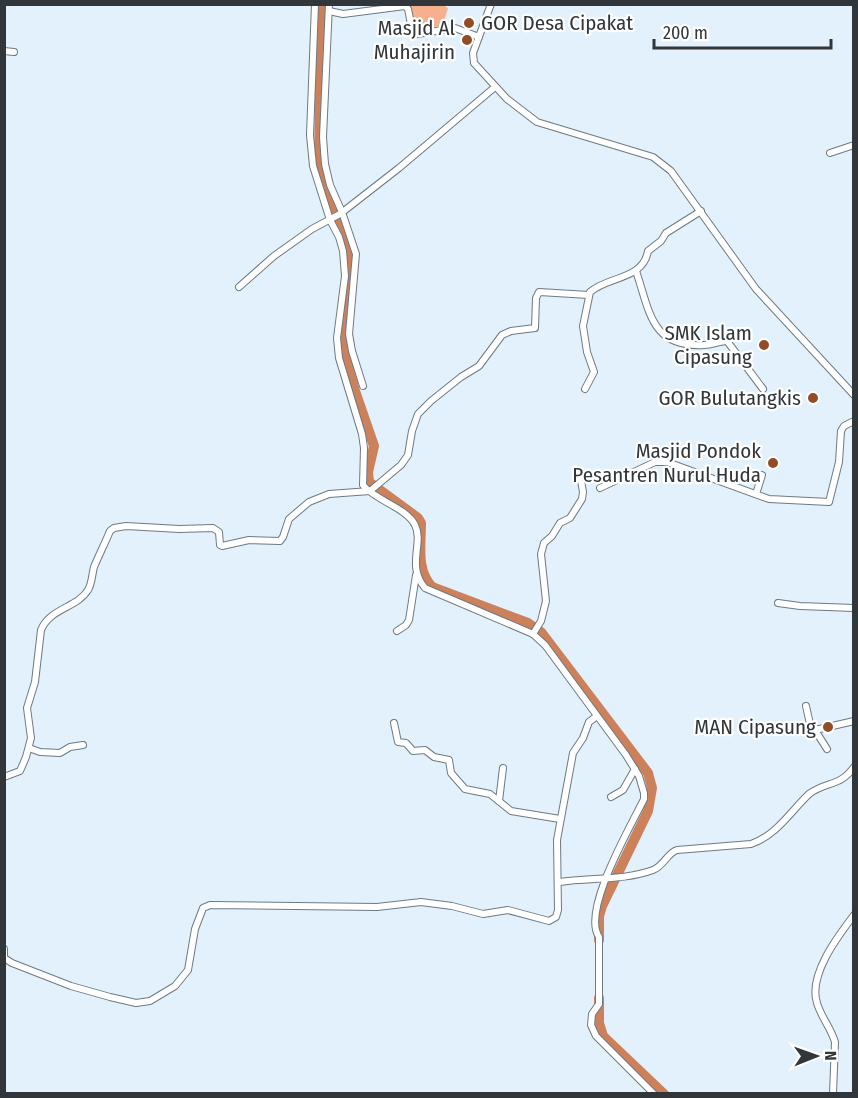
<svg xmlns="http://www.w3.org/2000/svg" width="858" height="1098" font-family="'Fira Sans Condensed',sans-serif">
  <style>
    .green { fill: #f7b08e }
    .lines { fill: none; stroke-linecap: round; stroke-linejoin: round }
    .river { stroke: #cd815b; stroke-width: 10 }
    .minor-casing { stroke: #6d7a83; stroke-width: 8 }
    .minor { stroke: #fff; stroke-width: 6 }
    .poi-dot { fill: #934d26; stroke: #fff; stroke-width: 2 }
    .labels { text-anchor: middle; stroke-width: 4.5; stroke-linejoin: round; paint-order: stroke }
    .poi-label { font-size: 21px; fill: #30363a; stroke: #fff; text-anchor: end }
  </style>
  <rect width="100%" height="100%" fill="#e2f1fb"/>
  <path class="green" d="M 405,5 L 443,5 L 448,8 L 443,25 L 413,32 Z"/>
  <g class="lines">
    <g class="river">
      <path d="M 321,4 L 319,168 L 351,256 L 352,270 L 342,336 L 343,348 L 355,391 L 374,446 L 368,472 L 369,482 L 418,518 L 421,523 C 421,546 416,570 432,587 L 528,623 L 541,632 L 648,773 L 652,788 L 648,811 L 602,906 L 599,916 L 599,940"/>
      <path d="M 599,998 L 599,1023 L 603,1036 L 664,1094"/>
    </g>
    <defs>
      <g id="minor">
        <path d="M 315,4 L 310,135 L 313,166 L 330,220 L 339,237 L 343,251 L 345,276 L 337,338 L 339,358 L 362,434 L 364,448 L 363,485 C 373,499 407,508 415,525 C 424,543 406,566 425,588 L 533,634 L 545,645 L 626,755 L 639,776 L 644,793 L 644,799 C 631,826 581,911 599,937 L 599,1004 L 592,1014 L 591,1025 L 596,1036 L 654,1094"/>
        <path d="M 329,4 L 323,137 L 325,164 L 330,185 L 342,212 L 356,254 L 349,334 L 352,351 L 363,386"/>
        <path d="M 491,4 L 473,53 L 474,63 L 507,99 L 537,122 L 653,157 L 671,171 L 756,289 L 854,395"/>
        <path d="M 329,11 L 343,14 L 405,6 L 408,9 L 412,29 L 417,34 L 455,28 L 479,37"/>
        <path d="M 4,51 L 14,52"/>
        <path d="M 830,153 L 854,145"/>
        <path d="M 636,271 C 650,312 651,348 704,345 C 712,345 720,341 727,341 L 763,389"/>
        <path d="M 239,287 L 274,256 L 312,229 L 340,214 L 399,168 L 495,87"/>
        <path d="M 585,389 L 594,372 L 587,352 L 583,326 L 590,292 C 608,276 643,280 648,251 L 661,241 L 666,233 L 701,211"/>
        <path d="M 600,488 L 655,462 L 667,462 L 769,499 L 829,502 L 839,462 L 841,431 L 844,426 L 854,421"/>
        <path d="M 756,494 L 762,475"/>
        <path d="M 778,603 L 800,606 L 854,608"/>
        <path d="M 397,631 L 406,625 L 409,620 L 416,575"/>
        <path d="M 533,634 L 541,621 L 546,601 L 541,554 L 544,543 L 552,536 L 560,523 L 570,518 L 582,499 L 583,492 L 580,475"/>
        <path d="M 806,706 L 810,724 L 815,730 L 854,721"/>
        <path d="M 394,723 L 398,742 L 406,743 L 413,751 L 425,750 L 434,757 L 449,760 L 451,773 L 465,789 L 490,794 L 511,811 L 560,819"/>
        <path d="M 815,730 L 827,749"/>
        <path d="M 29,748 L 40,752 L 60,753 L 70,747 L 83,745"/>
        <path d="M 4,777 L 20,771 L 26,757 L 31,738 L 27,708 L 35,682 L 41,630 C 50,608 77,608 88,590 C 92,584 92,574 94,567 C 99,555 105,543 110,531 L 114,528 L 126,526 L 179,529 L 213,528 L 219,532 L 220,545 L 222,546 L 249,540 L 280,541 L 283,537 L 289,519 L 309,502 L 329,494 L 370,491 L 401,465 L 408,455 L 412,431 L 418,414 L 431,401 L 461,377 L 479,366 L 502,335 L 511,331 L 535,328 L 536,298 L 539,292 L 589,295"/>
        <path d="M 611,797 L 623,790 L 635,769"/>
        <path d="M 499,801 L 503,768"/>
        <path d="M 559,882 C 590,877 623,881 653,870 C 664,866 667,853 677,850 L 751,844 C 777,835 790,812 809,794 C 826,781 840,787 854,767"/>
        <path d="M 4,949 L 4,956"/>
        <path d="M 4,958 L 12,963 L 71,986 L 110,997 L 136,1003 L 150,1001 L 175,986 L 188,970 L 195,929 L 203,908 L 210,905 L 377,907 L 421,902 L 452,906 L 483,914 L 508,910 L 549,921 L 556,917 L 558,910 L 557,840 L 573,753 L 583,738 L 589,722 L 597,716"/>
        <path d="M 833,1094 L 835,1042 C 831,1028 821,1017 817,1003 C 808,975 838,936 854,915"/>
      </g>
    </defs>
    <use href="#minor" class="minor-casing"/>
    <use href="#minor" class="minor"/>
  </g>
  <g class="poi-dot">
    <circle cx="469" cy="23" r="6"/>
    <circle cx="467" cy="40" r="6"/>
    <circle cx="764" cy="345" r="6"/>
    <circle cx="813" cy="398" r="6"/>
    <circle cx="773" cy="463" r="6"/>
    <circle cx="828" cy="727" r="6"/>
  </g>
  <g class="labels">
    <g class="poi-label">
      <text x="481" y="30" text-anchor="start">GOR Desa Cipakat</text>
      <text x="455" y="35">Masjid Al<tspan x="455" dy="24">Muhajirin</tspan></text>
      <text x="752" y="340">SMK Islam<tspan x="752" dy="24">Cipasung</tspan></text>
      <text x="801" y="405">GOR Bulutangkis</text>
      <text x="761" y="458">Masjid Pondok<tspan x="761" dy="24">Pesantren Nurul Huda</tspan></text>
      <text x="816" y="734">MAN Cipasung</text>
    </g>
  </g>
  <rect width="858" height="1098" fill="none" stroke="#30363a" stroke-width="12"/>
  <g transform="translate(816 1056) rotate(89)" stroke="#ffffff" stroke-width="4.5" paint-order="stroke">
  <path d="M0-4.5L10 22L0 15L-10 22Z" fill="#30363a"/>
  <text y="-9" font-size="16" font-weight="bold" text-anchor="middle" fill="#30363a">N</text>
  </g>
  <path d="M654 39v9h177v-9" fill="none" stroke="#30363a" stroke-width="3"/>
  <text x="663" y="39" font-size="18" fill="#30363a" stroke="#ffffff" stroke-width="4.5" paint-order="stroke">200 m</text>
</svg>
